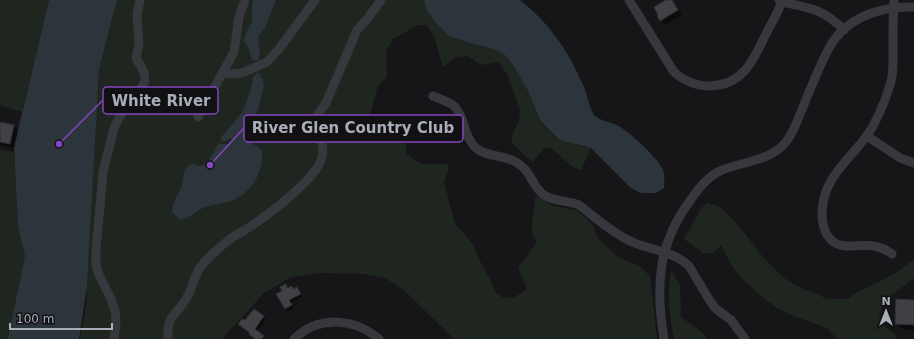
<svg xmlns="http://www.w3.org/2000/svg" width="914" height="339" font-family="'DejaVu Sans',sans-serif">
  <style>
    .green { fill: #1e261f }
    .water { fill: #2c353c }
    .shadow { fill: #0007 }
    .building { fill: #404145; stroke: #303034 }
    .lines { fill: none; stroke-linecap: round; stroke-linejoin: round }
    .minor { stroke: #37383d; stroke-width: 9 }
    .leader { fill: none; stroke: #8446be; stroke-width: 1.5 }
    .callout-dot { fill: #8446be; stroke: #111113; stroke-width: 1.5 }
    .callout { fill: #111113; stroke: #8446be; stroke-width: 1.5 }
    .callout-label { font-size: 15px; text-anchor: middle; font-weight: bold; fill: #a8adb8 }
  </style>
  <rect width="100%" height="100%" fill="#161618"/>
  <g class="green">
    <path d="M 0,0 L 49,0 L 22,112 L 0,105 Z"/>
    <path d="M 117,0 L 424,0 L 426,9 L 437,24 L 449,36 L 473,44 L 491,48 L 505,55 L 515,68 L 529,93 L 540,120 L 579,146 L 591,148 L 581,170 L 573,167 L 551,148 L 544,148 L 533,162 L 523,154 L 511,142 L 513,133 L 519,121 L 520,109 L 507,74 L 498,62 L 481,65 L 468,56 L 456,57 L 443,67 L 434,36 L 427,25 L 418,25 L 393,39 L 386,51 L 387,77 L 378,86 L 368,122 L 369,137 L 376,137 L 384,129 L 395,128 L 406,138 L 406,153 L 421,164 L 447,164 L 449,168 L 444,182 L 455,224 L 472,243 L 477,255 L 493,285 L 496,293 L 504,298 L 515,297 L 527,289 L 518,268 C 525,260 530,250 537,242 L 532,233 L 532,222 L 536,195 L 553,206 L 578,211 L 593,225 L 597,237 L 619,258 L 638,265 L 650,276 L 657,339 L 454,339 L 405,291 L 385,278 L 365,274 L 322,273 L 291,277 L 264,293 L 222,339 L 80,339 L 86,306 L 92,177 L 99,69 Z"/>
    <path d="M 0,150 L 5,150 L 14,153 L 18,227 L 27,261 L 18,339 L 0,339 Z"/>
    <path d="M 708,203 L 715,205 L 721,208 L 739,226 L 763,257 L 784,278 L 799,287 L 828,299 L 848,299 C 857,291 861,291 870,286 C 886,279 900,270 914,260 L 914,278 L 883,302 L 879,316 L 883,325 L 895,334 L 896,339 L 837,339 L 827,328 L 794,316 L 778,309 L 765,299 L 744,281 L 733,268 L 721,245 L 713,253 L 703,253 L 684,239 L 702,207 Z"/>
    <path d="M 671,270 L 680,285 L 681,317 L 703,333 L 707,339 L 674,339 C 669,316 667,294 671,270 Z"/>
  </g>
  <g class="water">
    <path d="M 49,0 L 117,0 L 99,69 L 87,285 L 79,339 L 8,339 L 25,256 L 18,227 L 14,147 Z"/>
    <path d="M 253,0 L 276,0 L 265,28 L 258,37 L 260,50 L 259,60 L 252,61 L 249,49 L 244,40 L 245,36 L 252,21 L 252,4 Z"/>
    <path d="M 424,0 L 520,0 C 550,24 568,50 583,85 C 587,92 590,112 595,116 C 601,121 610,122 617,125 C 630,132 657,157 663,170 C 665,176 664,182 664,188 L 656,193 L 641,193 L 631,188 L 591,148 L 560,140 L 540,120 L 529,93 L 515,68 L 505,55 L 491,48 L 473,44 L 449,36 L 437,24 L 426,9 Z"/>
    <path d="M 257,73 L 259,73 L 263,80 L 264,87 L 250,138 C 253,148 258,144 262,151 C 263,175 251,194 228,202 C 219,204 209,205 201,209 C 193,212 188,221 179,219 L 172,212 C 172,201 180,194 182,185 C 185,175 181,173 190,164 C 193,164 196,165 199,166 C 210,166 213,150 218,144 C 224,143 229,146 234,141 L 230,138 L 226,141 L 221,141 L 221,137 L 232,125 L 242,112 L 250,93 L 253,77 Z"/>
  </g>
  <g class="shadow">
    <path d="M 667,0 L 672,0 L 682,15 L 665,25 L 660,20 Z"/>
    <path d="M 0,123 L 14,126 L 18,130 L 14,148 L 0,145 Z"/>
    <path d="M 285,285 L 288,288 L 291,287 L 294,290 L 297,288 L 302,296 L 291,303 L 294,308 L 288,311 L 285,308 L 283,291 Z"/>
    <path d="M 911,299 L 914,299 L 914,330 L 902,329 L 896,323 Z"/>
    <path d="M 254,311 L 266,319 L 257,332 L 266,339 L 256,339 L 245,322 Z"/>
  </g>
  <g class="building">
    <path d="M 666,0 L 672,0 L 678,10 L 660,21 L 657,16 L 658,15 L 654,7 Z"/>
    <path d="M 0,122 L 14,125 L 10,144 L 0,142 Z"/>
    <path d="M 286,284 L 287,288 L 292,286 L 293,289 L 297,287 L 301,294 L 289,300 L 292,305 L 285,309 L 276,294 L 282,291 L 280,287 Z"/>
    <path d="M 896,299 L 914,300 L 914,325 L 895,324 Z"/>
    <path d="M 254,309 L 264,316 L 255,329 L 264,336 L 262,339 L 255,339 L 249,334 L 250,333 L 238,324 L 242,319 L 245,320 Z"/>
  </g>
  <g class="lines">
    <g class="minor">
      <path d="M 629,0 L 674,72 C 684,81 696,86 710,86 C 742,85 752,63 764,38 C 770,26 777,14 782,2"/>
      <path d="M 779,0 L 782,2 C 810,8 823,9 844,30"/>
      <path d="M 223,73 L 230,74 L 242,73 L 267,62 L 279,49 L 315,0"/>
      <path d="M 433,96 C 440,99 447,101 453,105 C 466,116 463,137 476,148 C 487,157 502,155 514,161 C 532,170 531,186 544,195 C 554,202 568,200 579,205 C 595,217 611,232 630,241 C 649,250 674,251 689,266 L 710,301 L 716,309 L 731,320 L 745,339"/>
      <path d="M 198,117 L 234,52 L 239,17 L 245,0"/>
      <path d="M 867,136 L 900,158 L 914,163"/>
      <path d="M 892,254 C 870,236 845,255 830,239 C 824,232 822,222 822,213 C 823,178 847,162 866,137 C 876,123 885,101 890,85 C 894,73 893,61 893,48 C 893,32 893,16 894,0"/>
      <path d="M 114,339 L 116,322 L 115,311 L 111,299 L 99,275 L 96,264 L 96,250 L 103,172 L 114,128 L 120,116 L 140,90 L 145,81 L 144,72 L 136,58 L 139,44 L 137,15 L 140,0"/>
      <path d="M 168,339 C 166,316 176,316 186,299 C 193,288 194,273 203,264 C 211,255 221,246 230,239 C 240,232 252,227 261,219 C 277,208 319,175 322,157 C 325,145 318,132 315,121 C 316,114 323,109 326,103 L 357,30 L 368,18 L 381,0"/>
      <path d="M 294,339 C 319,315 354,318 379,339"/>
      <path d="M 664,339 C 655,286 658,242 692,198 C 699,188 708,176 720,171 C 740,162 771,161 786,142 C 794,132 798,119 803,107 C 811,87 819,67 829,48 C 846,17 881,6 914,7"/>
    </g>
  </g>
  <path class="leader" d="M59 144L103 100M210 165L244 128"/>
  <g class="callout-dot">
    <circle cx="59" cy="144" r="4"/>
    <circle cx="210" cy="165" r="4"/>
  </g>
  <g class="callout">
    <rect x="103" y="87" width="115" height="27" rx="4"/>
    <rect x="244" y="115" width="219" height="27" rx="4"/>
  </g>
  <g class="callout-label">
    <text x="161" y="106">White River</text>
    <text x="353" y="133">River Glen Country Club</text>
  </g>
  <g transform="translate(886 311)" stroke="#111113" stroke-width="3" paint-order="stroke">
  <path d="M0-3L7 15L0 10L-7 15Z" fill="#a8adb8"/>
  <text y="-6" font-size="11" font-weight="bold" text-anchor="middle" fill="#a8adb8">N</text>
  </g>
  <path d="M10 323v6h102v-6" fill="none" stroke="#a8adb8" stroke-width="2"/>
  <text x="16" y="323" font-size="12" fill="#a8adb8" stroke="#111113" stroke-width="3" paint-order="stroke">100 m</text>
</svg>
